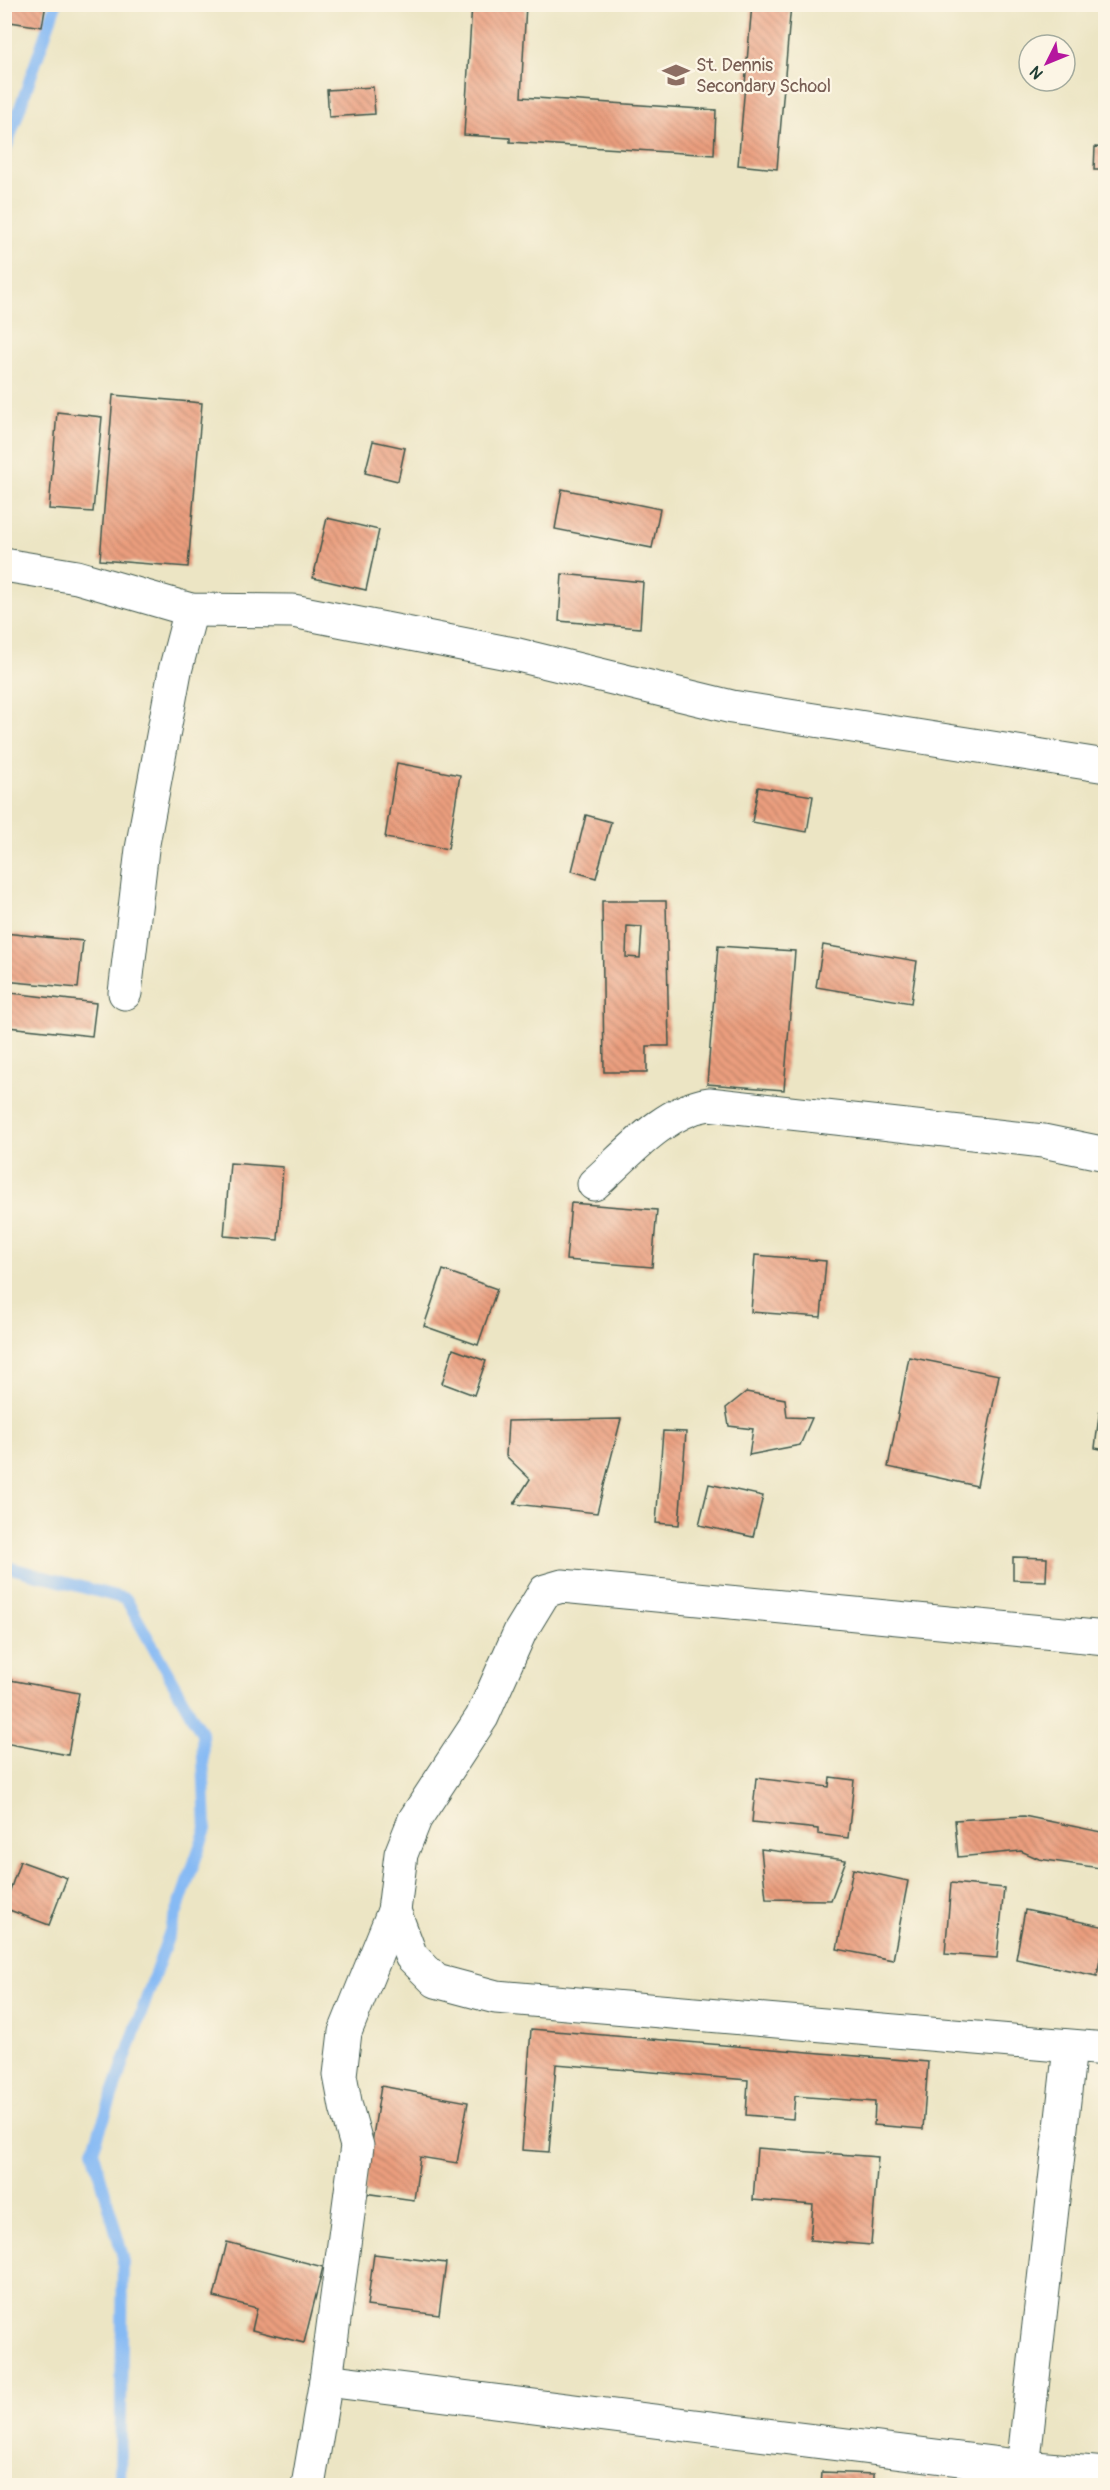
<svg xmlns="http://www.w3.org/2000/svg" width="1110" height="2490" font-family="Pangolin,sans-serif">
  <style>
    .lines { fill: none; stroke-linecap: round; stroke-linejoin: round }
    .stream { stroke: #86baf4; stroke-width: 12 }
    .building { fill: url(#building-back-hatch); fill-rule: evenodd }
    .minor-casing { stroke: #3e564a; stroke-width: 35 }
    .minor { stroke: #fff; stroke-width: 33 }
    .labels { text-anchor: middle; stroke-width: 4.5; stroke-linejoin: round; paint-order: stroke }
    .education-label { font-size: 18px; fill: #785e54; stroke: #fcf5e5; text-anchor: start }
  </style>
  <defs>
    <pattern id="building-back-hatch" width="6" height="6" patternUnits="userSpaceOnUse" patternTransform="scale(1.5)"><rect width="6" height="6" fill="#eb9e7e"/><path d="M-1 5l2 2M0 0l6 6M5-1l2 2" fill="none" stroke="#be8268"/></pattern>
  </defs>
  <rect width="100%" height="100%" fill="#fcf5e5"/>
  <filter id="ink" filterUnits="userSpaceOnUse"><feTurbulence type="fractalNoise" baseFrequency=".0167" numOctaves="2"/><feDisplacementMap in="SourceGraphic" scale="12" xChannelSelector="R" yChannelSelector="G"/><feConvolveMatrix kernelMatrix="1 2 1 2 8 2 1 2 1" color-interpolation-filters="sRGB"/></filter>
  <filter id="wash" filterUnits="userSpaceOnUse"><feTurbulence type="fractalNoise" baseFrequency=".008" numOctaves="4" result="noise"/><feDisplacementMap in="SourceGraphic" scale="24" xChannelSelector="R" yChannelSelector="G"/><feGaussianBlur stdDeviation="1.35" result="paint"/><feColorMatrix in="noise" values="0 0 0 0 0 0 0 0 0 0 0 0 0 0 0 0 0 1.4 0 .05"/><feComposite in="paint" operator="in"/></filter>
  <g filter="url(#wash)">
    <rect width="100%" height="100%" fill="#ece5c4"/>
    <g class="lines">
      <g class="stream">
        <path d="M 4,154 L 56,4"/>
        <path d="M 4,1566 L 126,1599 L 202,1734 L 206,1829 L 93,2150 L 123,2257 L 120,2486"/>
      </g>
    </g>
    <g id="blocks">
      <g class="building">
        <path d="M 4,4 L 46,4 L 42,27 L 4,21 Z"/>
        <path d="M 472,4 L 526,4 L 521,97 L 716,110 L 714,155 L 510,142 L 510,138 L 464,135 Z"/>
        <path d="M 752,4 L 791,4 L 777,169 L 738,165 Z"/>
        <path d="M 373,87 L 375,114 L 329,117 L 327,90 Z"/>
        <path d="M 1095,147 L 1106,148 L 1106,170 L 1094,170 Z"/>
        <path d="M 113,395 L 202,403 L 188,567 L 100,560 Z"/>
        <path d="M 57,412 L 102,417 L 93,512 L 49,509 Z"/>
        <path d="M 373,441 L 405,448 L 398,481 L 365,473 Z"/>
        <path d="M 562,489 L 660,509 L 652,548 L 555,529 Z"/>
        <path d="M 327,518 L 379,530 L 366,590 L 313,578 Z"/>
        <path d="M 562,574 L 643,582 L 640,628 L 559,621 Z"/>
        <path d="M 397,763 L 460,775 L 448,849 L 385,838 Z"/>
        <path d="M 758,787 L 813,796 L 807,832 L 752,822 Z"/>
        <path d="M 586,815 L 611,822 L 596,878 L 572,871 Z"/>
        <path d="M 602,901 L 666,901 L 669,1046 L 647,1046 L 647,1072 L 604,1072 ZM 627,926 L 642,927 L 640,958 L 626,957 Z"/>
        <path d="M 4,933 L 83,941 L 78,988 L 4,981 Z"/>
        <path d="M 823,945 L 917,961 L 911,1003 L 816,987 Z"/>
        <path d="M 718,946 L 795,951 L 784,1090 L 707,1084 Z"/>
        <path d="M 11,993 L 96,1003 L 92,1036 L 8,1027 Z"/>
        <path d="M 230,1163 L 283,1167 L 278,1240 L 224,1236 Z"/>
        <path d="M 571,1203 L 657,1210 L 652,1267 L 566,1260 Z"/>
        <path d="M 755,1255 L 826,1261 L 821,1317 L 751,1312 Z"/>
        <path d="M 443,1270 L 497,1289 L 478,1345 L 424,1326 Z"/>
        <path d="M 453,1349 L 486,1361 L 474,1395 L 442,1383 Z"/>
        <path d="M 909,1357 L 999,1375 L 977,1486 L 888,1467 Z"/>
        <path d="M 1103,1383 L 1106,1383 L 1106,1450 L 1095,1448 Z"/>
        <path d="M 746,1392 L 785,1399 L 787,1417 L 812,1418 L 800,1445 L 749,1455 L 753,1429 L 729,1426 L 726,1408 Z"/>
        <path d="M 621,1419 L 597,1513 L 514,1504 L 530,1479 L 506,1456 L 508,1421 Z"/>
        <path d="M 663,1431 L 686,1432 L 679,1525 L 656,1523 Z"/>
        <path d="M 709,1484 L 763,1496 L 753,1537 L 699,1525 Z"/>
        <path d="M 1013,1557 L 1047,1558 L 1046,1581 L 1013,1580 Z"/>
        <path d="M 5,1679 L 79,1693 L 68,1755 L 4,1743 Z"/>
        <path d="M 830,1777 L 854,1780 L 848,1838 L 818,1834 L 818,1829 L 752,1822 L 756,1778 L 829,1787 Z"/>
        <path d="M 1024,1816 L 1106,1833 L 1106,1869 L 1039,1859 L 1021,1851 L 958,1857 L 955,1820 Z"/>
        <path d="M 761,1849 L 846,1860 L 831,1900 L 766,1899 Z"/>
        <path d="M 20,1861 L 67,1878 L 49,1925 L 4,1908 Z"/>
        <path d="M 853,1869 L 908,1881 L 893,1960 L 837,1949 Z"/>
        <path d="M 951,1883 L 1004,1888 L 997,1958 L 945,1954 Z"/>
        <path d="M 1025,1910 L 1106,1927 L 1097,1976 L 1016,1959 Z"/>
        <path d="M 531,2029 L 928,2062 L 923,2129 L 874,2125 L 875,2102 L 795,2096 L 793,2119 L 746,2115 L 748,2080 L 556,2064 L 549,2152 L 522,2150 Z"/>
        <path d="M 381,2086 L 468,2102 L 457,2163 L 420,2157 L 414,2200 L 364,2193 Z"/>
        <path d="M 757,2148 L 878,2157 L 871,2245 L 810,2240 L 813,2205 L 753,2200 Z"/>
        <path d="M 227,2242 L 323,2267 L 304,2343 L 252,2330 L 257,2308 L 214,2297 Z"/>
        <path d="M 374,2254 L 446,2263 L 439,2315 L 367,2306 Z"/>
        <path d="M 822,2472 L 874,2474 L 874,2486 L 821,2486 Z"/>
        <path d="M 925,2478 L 985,2481 L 985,2486 L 925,2486 Z"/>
      </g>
    </g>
  </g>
  <g filter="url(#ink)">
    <use href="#blocks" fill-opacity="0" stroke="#3e564a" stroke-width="1.5"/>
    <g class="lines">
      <defs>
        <g id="minor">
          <path d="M 4,565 L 77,577 L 191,610 L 293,611 L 518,655 L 732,707 L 1106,766"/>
          <path d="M 125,993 L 142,849 L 175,671 L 191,610"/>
          <path d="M 594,1184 C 627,1155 663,1111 709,1104 L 1043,1141 L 1106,1154"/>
          <path d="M 1106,1638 L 562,1586 L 545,1591 L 520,1632 L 482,1717 L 415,1819 L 401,1854 L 394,1911 L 411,1956 L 436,1981 L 496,1997 L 1106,2049"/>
          <path d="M 326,2380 L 1023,2467 L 1106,2474"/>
          <path d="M 308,2486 L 326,2380 L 357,2146 L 346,2107 L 340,2075 L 345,2032 L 394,1911"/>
          <path d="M 1021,2486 L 1070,2047"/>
        </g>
      </defs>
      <use href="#minor" class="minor-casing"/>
      <use href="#minor" class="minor"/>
    </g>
  </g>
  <defs>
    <symbol id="school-bare" viewBox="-9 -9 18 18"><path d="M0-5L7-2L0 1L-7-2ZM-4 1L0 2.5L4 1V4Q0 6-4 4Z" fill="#8d6e63" stroke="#fcf5e5" stroke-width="2.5" paint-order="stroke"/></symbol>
  </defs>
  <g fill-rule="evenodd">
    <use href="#school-bare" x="657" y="56" width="38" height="38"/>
  </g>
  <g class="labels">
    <g class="education-label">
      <text x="696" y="71">St. Dennis<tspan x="696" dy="21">Secondary School</tspan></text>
    </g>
  </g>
  <rect width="1110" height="2490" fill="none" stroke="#fcf5e5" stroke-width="24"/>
  <g transform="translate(1047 63) rotate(227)"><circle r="28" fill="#fcf5e5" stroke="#a4ab9e" stroke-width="1.5"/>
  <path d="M0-4.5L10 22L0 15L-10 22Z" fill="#b5179e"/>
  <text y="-9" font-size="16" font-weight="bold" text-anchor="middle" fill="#1f3d34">N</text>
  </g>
</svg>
